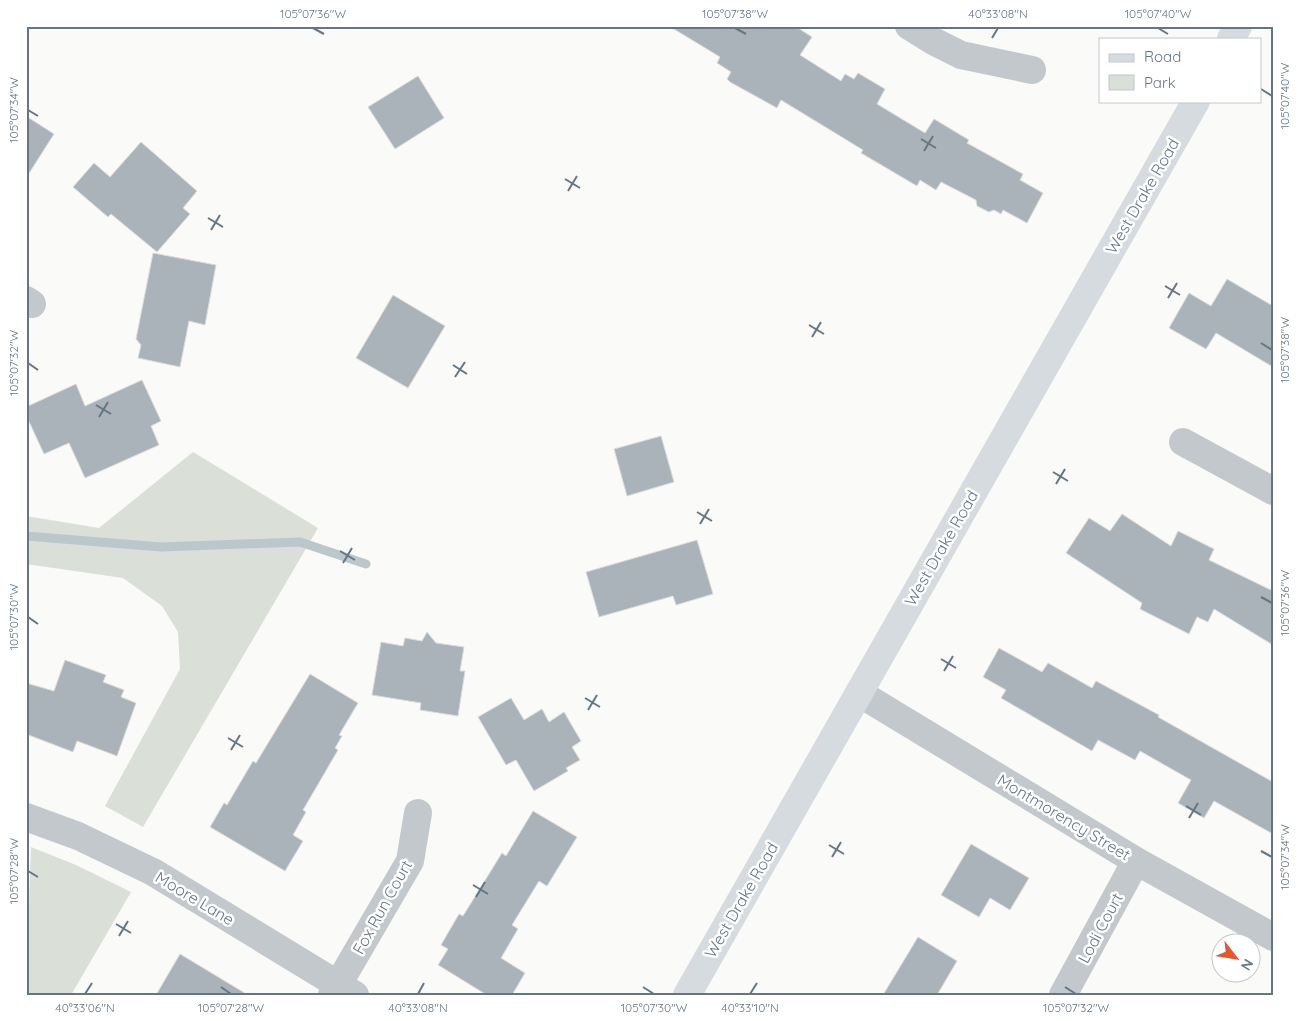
<svg xmlns="http://www.w3.org/2000/svg" width="1299" height="1021" font-family="Quicksand,sans-serif">
  <style>
    .green { fill: #dadfd7 }
    .lines { fill: none; stroke-linecap: round; stroke-linejoin: round }
    .stream { stroke: #bbc7cb; stroke-width: 9 }
    .building { fill: #aab3b9; stroke: #dcdcda }
    .street { stroke: #c3c8cc; stroke-width: 28 }
    .primary { stroke: #d6dbdf; stroke-width: 28 }
    .ticks { fill: none; stroke: #657683; stroke-width: 2 }
    .labels { text-anchor: middle; stroke-width: 5; stroke-linejoin: round; paint-order: stroke }
    .street-label { font-size: 16px; fill: #657683; stroke: #fff }
    .neatline { fill: none; stroke: #657683; stroke-width: 2 }
    .ticks-label { font-size: 12px; text-anchor: middle; fill: #657683 }
  </style>
  <rect width="100%" height="100%" fill="#fafaf8"/>
  <g class="green">
    <path d="M 193,452 L 318,528 L 143,827 L 105,806 L 180,669 L 178,632 L 162,606 L 123,578 L 26,564 L 26,516 L 99,528 Z"/>
    <path d="M 31,847 L 76,865 L 131,892 L 71,995 L 26,995 Z"/>
  </g>
  <g class="lines">
    <path class="stream" d="M 26,536 L 161,547 L 300,542 L 366,564"/>
  </g>
  <g class="building">
    <path d="M 669,26 L 795,26 L 812,37 L 800,55 L 841,81 L 845,74 L 854,79 L 858,73 L 885,89 L 877,104 L 925,133 L 934,119 L 969,140 L 967,143 L 1023,174 L 1020,180 L 1043,193 L 1027,223 L 1003,210 L 1001,214 L 994,210 L 989,212 L 977,206 L 976,200 L 941,182 L 936,190 L 920,180 L 917,186 L 861,153 L 863,150 L 781,100 L 777,108 L 730,82 L 727,79 L 731,72 L 717,63 L 720,57 Z"/>
    <path d="M 418,76 L 444,118 L 395,149 L 368,107 Z"/>
    <path d="M 26,116 L 54,134 L 26,178 Z"/>
    <path d="M 141,142 L 197,191 L 183,208 L 190,214 L 157,252 L 111,214 L 108,217 L 73,187 L 94,163 L 110,177 Z"/>
    <path d="M 153,253 L 216,265 L 205,325 L 189,321 L 180,367 L 138,358 L 141,345 L 136,339 Z"/>
    <path d="M 1227,279 L 1273,306 L 1273,367 L 1216,333 L 1206,349 L 1169,328 L 1189,293 L 1211,306 Z"/>
    <path d="M 393,295 L 445,326 L 408,388 L 356,358 Z"/>
    <path d="M 142,380 L 161,421 L 151,426 L 159,445 L 85,478 L 69,443 L 44,454 L 26,415 L 26,407 L 76,384 L 85,406 Z"/>
    <path d="M 661,436 L 674,482 L 627,496 L 614,449 Z"/>
    <path d="M 1122,514 L 1171,546 L 1178,531 L 1214,549 L 1209,560 L 1273,591 L 1273,645 L 1214,609 L 1208,622 L 1197,617 L 1189,634 L 1140,609 L 1142,603 L 1066,553 L 1089,518 L 1110,531 Z"/>
    <path d="M 697,540 L 713,594 L 676,605 L 673,596 L 599,617 L 586,572 Z"/>
    <path d="M 427,632 L 436,643 L 464,647 L 460,671 L 465,671 L 458,716 L 420,710 L 421,703 L 372,695 L 381,642 L 403,646 L 405,638 L 422,641 Z"/>
    <path d="M 999,648 L 1042,672 L 1048,663 L 1092,688 L 1096,681 L 1159,715 L 1158,717 L 1273,782 L 1273,834 L 1214,801 L 1204,818 L 1178,803 L 1191,780 L 1140,751 L 1135,760 L 1098,740 L 1092,751 L 1001,698 L 1006,690 L 983,677 Z"/>
    <path d="M 65,660 L 106,675 L 103,682 L 124,690 L 121,697 L 136,703 L 117,756 L 77,741 L 73,752 L 26,734 L 26,683 L 54,691 Z"/>
    <path d="M 310,674 L 358,703 L 339,735 L 342,736 L 335,748 L 338,750 L 303,810 L 306,812 L 293,835 L 303,841 L 285,871 L 210,827 L 224,803 L 227,805 L 253,761 L 256,763 Z"/>
    <path d="M 511,698 L 524,720 L 542,709 L 549,722 L 564,712 L 581,741 L 572,747 L 580,760 L 566,768 L 568,771 L 534,791 L 516,760 L 506,765 L 478,717 Z"/>
    <path d="M 533,811 L 577,837 L 547,886 L 539,881 L 512,925 L 518,929 L 501,958 L 525,973 L 512,995 L 487,995 L 438,965 L 448,949 L 441,945 L 459,914 L 463,916 L 502,853 L 506,856 Z"/>
    <path d="M 971,844 L 1029,878 L 1010,910 L 990,898 L 979,917 L 941,895 Z"/>
    <path d="M 918,937 L 957,961 L 937,995 L 883,995 Z"/>
    <path d="M 180,954 L 248,995 L 156,995 Z"/>
  </g>
  <g class="lines">
    <g class="street">
      <path d="M 909,26 L 933,41 L 961,55 L 1032,70"/>
      <path d="M 26,300 L 32,304"/>
      <path d="M 1183,442 L 1273,491"/>
      <path d="M 859,693 L 1136,861 L 1273,937"/>
      <path d="M 26,817 L 78,836 L 153,872 L 355,995"/>
      <path d="M 332,995 L 410,861 L 418,813"/>
      <path d="M 1063,995 L 1136,861"/>
    </g>
    <g class="primary">
      <path d="M 1231,39 L 1238,26"/>
      <path d="M 687,995 L 1196,101"/>
    </g>
  </g>
  <path class="ticks" d="M 313,28 L 324,34M 735,28 L 746,34M 1158,28 L 1168,34M 992,38 L 998,28M 1261,89 L 1272,96M 28,110 L 38,116M 921,139 L 936,148M 924,151 L 933,136M 565,179 L 580,188M 568,191 L 577,176M 208,218 L 223,227M 211,230 L 220,215M 1165,286 L 1180,295M 1168,298 L 1177,283M 809,325 L 824,334M 812,337 L 821,322M 1261,343 L 1272,350M 28,363 L 38,370M 453,365 L 467,374M 455,377 L 465,362M 96,405 L 111,414M 99,417 L 108,402M 1053,472 L 1068,481M 1056,484 L 1065,469M 697,512 L 712,521M 700,524 L 709,509M 340,551 L 355,560M 343,563 L 352,548M 1261,597 L 1272,603M 28,617 L 38,624M 941,659 L 956,668M 944,671 L 953,656M 585,698 L 600,707M 588,710 L 597,695M 228,738 L 243,747M 231,750 L 240,735M 1186,806 L 1201,815M 1189,818 L 1198,803M 829,845 L 844,854M 1261,851 L 1272,857M 832,857 L 841,842M 28,871 L 38,877M 473,885 L 488,894M 476,897 L 485,882M 116,924 L 131,933M 119,936 L 128,921M 221,987 L 231,994M 643,987 L 654,994M 1065,987 L 1076,994M 85,994 L 92,983M 418,994 L 424,983M 750,994 L 757,983"/>
  <g class="labels">
    <g class="street-label">
      <text transform="translate(1142 196) rotate(-60)" y="6">West Drake Road</text>
      <text transform="translate(941 548) rotate(-60)" y="6">West Drake Road</text>
      <text transform="translate(1064 817) rotate(31)" y="6">Montmorency Street</text>
      <text transform="translate(195 898) rotate(31)" y="6">Moore Lane</text>
      <text transform="translate(741 900) rotate(-60)" y="6">West Drake Road</text>
      <text transform="translate(382 907) rotate(-61)" y="6">Fox Run Court</text>
      <text transform="translate(1100 928) rotate(-62)" y="6">Lodi Court</text>
    </g>
  </g>
  <rect width="1299" height="1021" fill="none" stroke="#ffffff" stroke-width="55"/>
  <rect x="1099" y="38" width="162" height="65" fill="#ffffff" stroke="#c1c8cd"/>
  <rect x="1109" y="54" width="25" height="8" fill="#d6dbdf" stroke="#c1c8cd"/>
  <text x="1144" y="62" font-size="15" fill="#657683">Road</text>
  <rect x="1109" y="75" width="25" height="15" fill="#dadfd7" stroke="#c1c8cd"/>
  <text x="1144" y="88" font-size="15" fill="#657683">Park</text>
  <g transform="translate(1236 958) rotate(121)"><circle r="24" fill="#ffffff" stroke="#c1c8cd"/>
  <path d="M0-4L9 19L0 12L-9 19Z" fill="#e4572e"/>
  <text y="-8" font-size="14" font-weight="bold" text-anchor="middle" fill="#657683">N</text>
  </g>
  <rect x="28" y="28" width="1244" height="966" class="neatline"/>
  <g class="ticks-label">
    <text x="313" y="18">105°07'36"W</text>
    <text x="735" y="18">105°07'38"W</text>
    <text x="998" y="18">40°33'08"N</text>
    <text x="1158" y="18">105°07'40"W</text>
    <text transform="translate(1285 96) rotate(-90)" y="4">105°07'40"W</text>
    <text transform="translate(14 110) rotate(-90)" y="4">105°07'34"W</text>
    <text transform="translate(1285 350) rotate(-90)" y="4">105°07'38"W</text>
    <text transform="translate(14 363) rotate(-90)" y="4">105°07'32"W</text>
    <text transform="translate(1285 603) rotate(-90)" y="4">105°07'36"W</text>
    <text transform="translate(14 617) rotate(-90)" y="4">105°07'30"W</text>
    <text transform="translate(1285 857) rotate(-90)" y="4">105°07'34"W</text>
    <text transform="translate(14 871) rotate(-90)" y="4">105°07'28"W</text>
    <text x="85" y="1012">40°33'06"N</text>
    <text x="231" y="1012">105°07'28"W</text>
    <text x="418" y="1012">40°33'08"N</text>
    <text x="654" y="1012">105°07'30"W</text>
    <text x="750" y="1012">40°33'10"N</text>
    <text x="1076" y="1012">105°07'32"W</text>
  </g>
</svg>
